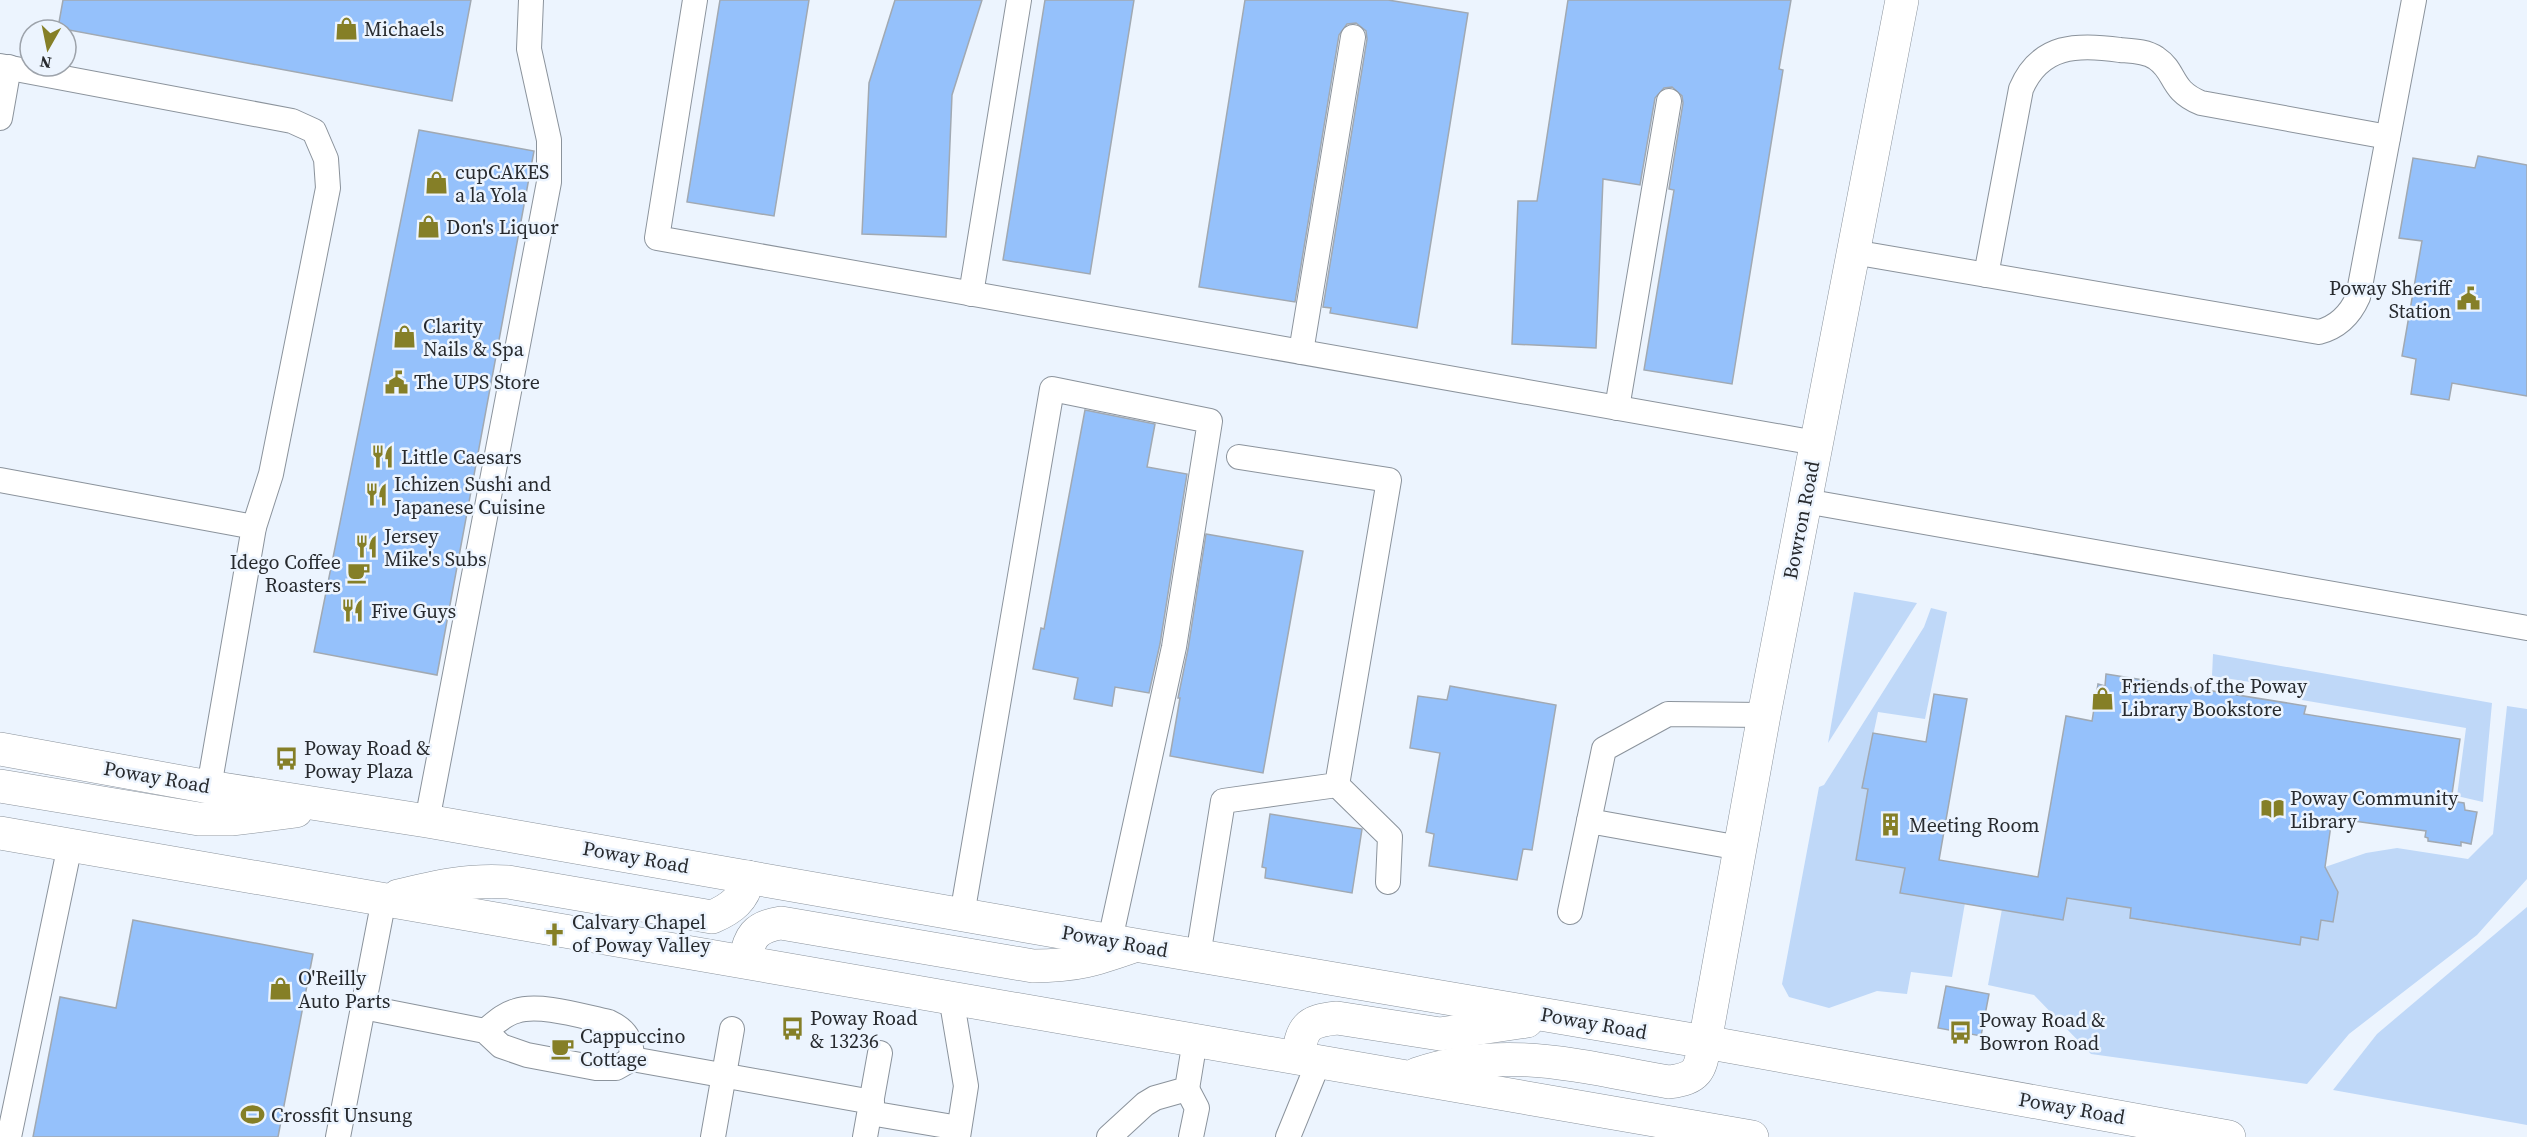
<svg xmlns="http://www.w3.org/2000/svg" width="2527" height="1137" font-family="'Source Serif 4',serif">
  <style>
    .green { fill: #bfd8f8 }
    .building { fill: #95c1fb; stroke: #a1a9b2; stroke-width: 1.5 }
    .lines { fill: none; stroke-linecap: round; stroke-linejoin: round }
    .lane-casing { stroke: #8b939c; stroke-width: 26 }
    .secondary-casing { stroke: #8b939c; stroke-width: 34 }
    .primary-casing { stroke: #8b939c; stroke-width: 34 }
    .lane { stroke: #fff; stroke-width: 24 }
    .secondary { stroke: #fff; stroke-width: 33 }
    .primary { stroke: #fff; stroke-width: 33 }
    .labels { text-anchor: middle; stroke-width: 5; stroke-linejoin: round; paint-order: stroke }
    .poi-label { font-size: 20px; fill: #272a2e; stroke: #ecf4fe; text-anchor: start }
    .street-label { font-size: 20px; fill: #272a2e; stroke: #ecf4fe }
  </style>
  <rect width="100%" height="100%" fill="#ecf4fe"/>
  <g class="green">
    <path d="M 1854,592 L 1917,603 L 1828,743 Z"/>
    <path d="M 1931,608 L 1947,612 L 1925,719 L 1878,712 L 1862,788 L 1868,789 L 1856,860 L 1905,868 L 1901,892 L 1965,903 L 1952,977 L 1911,972 L 1907,994 L 1877,991 L 1829,1008 L 1789,997 L 1782,984 L 1819,787 L 1824,785 L 1924,627 Z"/>
    <path d="M 2213,654 L 2492,703 L 2483,802 L 2457,796 L 2466,728 L 2302,700 L 2301,690 L 2212,676 Z"/>
    <path d="M 2507,706 L 2527,709 L 2527,879 L 2477,935 L 2349,1034 L 2307,1084 L 2091,1054 L 2034,995 L 1988,985 L 2002,909 L 2063,920 L 2067,898 L 2131,908 L 2130,919 L 2299,945 L 2301,937 L 2318,940 L 2321,920 L 2333,921 L 2337,896 L 2325,867 L 2366,853 L 2397,848 L 2468,859 L 2493,834 Z"/>
    <path d="M 2527,907 L 2527,1125 L 2333,1090 L 2377,1034 Z"/>
  </g>
  <g class="building">
    <path d="M 63,0 L 471,0 L 452,101 L 58,28 Z"/>
    <path d="M 720,0 L 809,0 L 774,216 L 687,202 Z"/>
    <path d="M 895,0 L 982,0 L 952,95 L 946,237 L 862,234 L 869,83 Z"/>
    <path d="M 1045,0 L 1134,0 L 1090,274 L 1003,260 Z"/>
    <path d="M 1245,0 L 1388,0 L 1468,13 L 1417,328 L 1330,313 L 1331,308 L 1323,307 L 1367,39 L 1366,31 L 1356,23 L 1347,24 L 1339,35 L 1295,302 L 1199,287 Z"/>
    <path d="M 1568,0 L 1791,0 L 1779,69 L 1783,70 L 1732,384 L 1644,370 L 1674,190 L 1669,189 L 1683,103 L 1682,96 L 1672,87 L 1664,88 L 1655,98 L 1640,185 L 1603,179 L 1596,348 L 1512,344 L 1518,201 L 1537,201 Z"/>
    <path d="M 419,130 L 534,151 L 437,675 L 314,652 Z"/>
    <path d="M 2478,156 L 2527,165 L 2527,396 L 2452,383 L 2449,400 L 2411,394 L 2416,359 L 2402,356 L 2422,241 L 2399,238 L 2413,158 L 2475,168 Z"/>
    <path d="M 1085,410 L 1155,424 L 1147,467 L 1187,474 L 1160,644 L 1149,693 L 1115,687 L 1112,706 L 1074,699 L 1078,678 L 1033,669 L 1041,628 L 1044,629 Z"/>
    <path d="M 1206,534 L 1303,551 L 1263,773 L 1170,756 L 1180,698 L 1178,698 L 1188,649 Z"/>
    <path d="M 2106,674 L 2306,706 L 2304,714 L 2460,739 L 2451,801 L 2464,803 L 2465,810 L 2477,812 L 2471,844 L 2461,842 L 2461,846 L 2428,841 L 2428,838 L 2425,837 L 2426,831 L 2332,818 L 2325,867 L 2338,892 L 2333,922 L 2321,920 L 2318,940 L 2301,937 L 2300,945 L 2130,918 L 2131,908 L 2067,898 L 2063,920 L 1900,893 L 1905,868 L 1856,860 L 1868,789 L 1862,788 L 1873,733 L 1926,742 L 1934,694 L 1967,699 L 1939,860 L 2038,877 L 2066,716 L 2092,721 L 2098,684 L 2105,686 Z"/>
    <path d="M 1450,686 L 1556,705 L 1532,850 L 1523,849 L 1517,880 L 1429,866 L 1434,834 L 1426,832 L 1440,753 L 1410,748 L 1418,696 L 1447,700 Z"/>
    <path d="M 1270,814 L 1362,829 L 1352,893 L 1265,878 L 1266,868 L 1262,867 Z"/>
    <path d="M 133,920 L 313,954 L 278,1137 L 33,1137 L 60,997 L 116,1008 Z"/>
    <path d="M 1946,986 L 1989,994 L 1981,1036 L 1938,1028 Z"/>
  </g>
  <g class="lines">
    <defs>
      <g id="lane">
        <path d="M 695,0 L 657,238 L 1816,443"/>
        <path d="M 0,66 L 292,121 L 314,131 L 326,159 L 328,188 L 271,474 L 254,527 L 209,787"/>
        <path d="M 0,118 L 9,67"/>
        <path d="M 1853,252 L 2319,332 C 2338,327 2350,315 2358,297 L 2414,0"/>
        <path d="M 1986,275 L 2021,89 C 2040,44 2078,44 2120,50 C 2132,51 2146,51 2156,58 C 2177,72 2169,90 2201,103 L 2388,137"/>
        <path d="M 971,294 L 1019,0"/>
        <path d="M 1301,352 L 1353,37"/>
        <path d="M 1617,408 L 1669,101"/>
        <path d="M 0,480 L 254,527"/>
        <path d="M 1805,501 L 2527,628"/>
        <path d="M 1337,785 L 1390,837 L 1388,882"/>
        <path d="M 427,821 L 549,182 L 549,140 L 529,49 L 531,0"/>
        <path d="M 1589,821 L 1604,749 L 1668,714 L 1764,715"/>
        <path d="M 1570,912 L 1589,821 L 1740,848"/>
        <path d="M 962,915 L 1052,389 L 1210,421 L 1174,647 L 1110,940"/>
        <path d="M 1198,956 L 1223,801 L 1337,785 L 1389,480 L 1239,457"/>
        <path d="M 951,997 L 966,1086 L 958,1137"/>
        <path d="M 363,1007 L 485,1031 L 501,1046 L 527,1055 L 596,1068 L 616,1068 L 632,1059 L 872,1102"/>
        <path d="M 485,1031 C 494,1024 504,1014 516,1011 C 540,1003 584,1017 609,1022 C 626,1030 632,1040 632,1059"/>
        <path d="M 1187,1089 L 1197,1108 L 1191,1137"/>
        <path d="M 870,1113 L 959,1128"/>
        <path d="M 9,1137 L 70,845"/>
        <path d="M 338,1137 L 384,899"/>
        <path d="M 713,1137 L 732,1029"/>
        <path d="M 865,1137 L 880,1053"/>
        <path d="M 1109,1137 L 1145,1104 L 1155,1098 L 1187,1089 L 1195,1040"/>
        <path d="M 1288,1137 L 1319,1061"/>
      </g>
      <path id="secondary" d="M 1705,1042 L 1764,715 L 1902,0"/>
      <g id="primary">
        <path d="M 0,749 L 209,787 L 427,821 L 1135,945 L 1705,1042 L 2229,1137"/>
        <path d="M 0,786 L 199,819 L 233,819 L 296,811"/>
        <path d="M 0,833 L 1752,1137"/>
        <path d="M 398,896 C 435,887 469,879 508,882 L 712,917 C 731,909 745,899 748,877"/>
        <path d="M 745,961 C 749,937 755,927 781,923 L 1033,966 C 1076,966 1094,960 1134,946"/>
        <path d="M 1298,1057 C 1302,1028 1306,1021 1337,1018 L 1440,1034 L 1527,1021"/>
        <path d="M 1417,1074 C 1505,1044 1581,1067 1669,1082 C 1700,1078 1700,1069 1705,1042"/>
      </g>
    </defs>
    <use href="#lane" class="lane-casing"/>
    <use href="#secondary" class="secondary-casing"/>
    <use href="#primary" class="primary-casing"/>
    <use href="#lane" class="lane"/>
    <use href="#secondary" class="secondary"/>
    <use href="#primary" class="primary"/>
  </g>
  <defs>
    <symbol id="shop-bare" viewBox="-9 -9 18 18"><path d="M-5-2.5h2.3a2.7 3.5 0 0 1 5.4 0H5L5.5 6h-11ZM-1.5-2.5h3a1.5 2.3 0 0 0-3 0Z" fill="#857f27" stroke="#ecf4fe" stroke-width="2.5" paint-order="stroke"/></symbol>
    <symbol id="civic-bare" viewBox="-9 -9 18 18"><path d="M-.6-6.5H3V-4.5H.6V-3L4-1V1h2V6H-6V1h2V-1L-.6-3ZM-1.2 2.5V6h2.4V2.5Z" fill="#857f27" stroke="#ecf4fe" stroke-width="2.5" paint-order="stroke"/></symbol>
    <symbol id="restaurant-bare" viewBox="-9 -9 18 18"><path d="M-5-6h1v4h1v-4h1v4h1v-4h1v5L-1.5 .5V6h-2V.5L-5-1ZM5-6V6H3V1.5H1.5Q1.5-4 5-6Z" fill="#857f27" stroke="#ecf4fe" stroke-width="2.5" paint-order="stroke"/></symbol>
    <symbol id="cafe-bare" viewBox="-9 -9 18 18"><path d="M-5.5-4.5H6V0H3Q3 3.5 0 3.5H-2.5Q-5.5 3.5-5.5 0ZM3-3.2v2h1.7v-2ZM-6 4.5H4V6H-6Z" fill="#857f27" stroke="#ecf4fe" stroke-width="2.5" paint-order="stroke"/></symbol>
    <symbol id="bus-bare" viewBox="-9 -9 18 18"><path d="M-5-6H5V4H4V6H2V4H-2V6H-4V4H-5ZM-3.5-4V0h7V-4ZM-3.5 1.2v1.5H-2V1.2ZM2 1.2v1.5H3.5V1.2Z" fill="#857f27" stroke="#ecf4fe" stroke-width="2.5" paint-order="stroke"/></symbol>
    <symbol id="library-bare" viewBox="-9 -9 18 18"><path d="M-6-4Q-3-5.5-.7-3.5V5Q-3 3-6 4ZM6-4Q3-5.5 .7-3.5V5Q3 3 6 4Z" fill="#857f27" stroke="#ecf4fe" stroke-width="2.5" paint-order="stroke"/></symbol>
    <symbol id="building-bare" viewBox="-9 -9 18 18"><path d="M-4-6H4V6H1V3H-1V6H-4ZM-2.5-4.3h1.7v1.8h-1.7ZM.8-4.3h1.7v1.8H.8ZM-2.5-1h1.7V.8h-1.7ZM.8-1h1.7V.8H.8Z" fill="#857f27" stroke="#ecf4fe" stroke-width="2.5" paint-order="stroke"/></symbol>
    <symbol id="church-bare" viewBox="-9 -9 18 18"><path d="M-1.2-6h2.4v3.5h3.3v2.4h-3.3V6h-2.4V-.1h-3.3v-2.4h3.3Z" fill="#857f27" stroke="#ecf4fe" stroke-width="2.5" paint-order="stroke"/></symbol>
    <symbol id="stadium-bare" viewBox="-9 -9 18 18"><path d="M0-5a6.5 5 0 1 0 0 10a6.5 5 0 1 0 0-10ZM-3.5-1.8h7v3.6h-7Z" fill="#857f27" stroke="#ecf4fe" stroke-width="2.5" paint-order="stroke"/></symbol>
  </defs>
  <g fill-rule="evenodd">
    <use href="#shop-bare" x="330" y="12" width="33" height="33"/>
    <use href="#shop-bare" x="420" y="166" width="33" height="33"/>
    <use href="#shop-bare" x="412" y="210" width="33" height="33"/>
    <use href="#civic-bare" x="2452" y="282" width="33" height="33"/>
    <use href="#shop-bare" x="388" y="320" width="33" height="33"/>
    <use href="#civic-bare" x="380" y="366" width="33" height="33"/>
    <use href="#restaurant-bare" x="366" y="440" width="33" height="33"/>
    <use href="#restaurant-bare" x="360" y="478" width="33" height="33"/>
    <use href="#restaurant-bare" x="350" y="530" width="33" height="33"/>
    <use href="#cafe-bare" x="342" y="556" width="33" height="33"/>
    <use href="#restaurant-bare" x="336" y="594" width="33" height="33"/>
    <use href="#shop-bare" x="2086" y="682" width="33" height="33"/>
    <use href="#bus-bare" x="270" y="742" width="33" height="33"/>
    <use href="#library-bare" x="2256" y="792" width="33" height="33"/>
    <use href="#building-bare" x="1874" y="808" width="33" height="33"/>
    <use href="#church-bare" x="538" y="918" width="33" height="33"/>
    <use href="#shop-bare" x="264" y="972" width="33" height="33"/>
    <use href="#bus-bare" x="776" y="1012" width="33" height="33"/>
    <use href="#bus-bare" x="1944" y="1016" width="33" height="33"/>
    <use href="#cafe-bare" x="546" y="1032" width="33" height="33"/>
    <use href="#stadium-bare" x="236" y="1098" width="33" height="33"/>
  </g>
  <g class="labels">
    <g class="poi-label">
      <text x="364" y="36">Michaels</text>
      <text x="455" y="179">cupCAKES<tspan x="455" dy="23">a la Yola</tspan></text>
      <text x="446" y="234">Don's Liquor</text>
      <text x="2451" y="295" text-anchor="end">Poway Sheriff<tspan x="2451" dy="23">Station</tspan></text>
      <text x="423" y="333">Clarity<tspan x="423" dy="23">Nails &amp; Spa</tspan></text>
      <text x="414" y="389">The UPS Store</text>
      <text x="401" y="464">Little Caesars</text>
      <text x="394" y="491">Ichizen Sushi and<tspan x="394" dy="23">Japanese Cuisine</tspan></text>
      <text x="384" y="543">Jersey<tspan x="384" dy="23">Mike's Subs</tspan></text>
      <text x="341" y="569" text-anchor="end">Idego Coffee<tspan x="341" dy="23">Roasters</tspan></text>
      <text x="371" y="618">Five Guys</text>
      <text x="2121" y="693">Friends of the Poway<tspan x="2121" dy="23">Library Bookstore</tspan></text>
      <text x="304" y="755">Poway Road &amp;<tspan x="304" dy="23">Poway Plaza</tspan></text>
      <text x="2290" y="805">Poway Community<tspan x="2290" dy="23">Library</tspan></text>
      <text x="1909" y="832">Meeting Room</text>
      <text x="572" y="929">Calvary Chapel<tspan x="572" dy="23">of Poway Valley</tspan></text>
      <text x="298" y="985">O'Reilly<tspan x="298" dy="23">Auto Parts</tspan></text>
      <text x="810" y="1025">Poway Road<tspan x="810" dy="23">&amp; 13236</tspan></text>
      <text x="1979" y="1027">Poway Road &amp;<tspan x="1979" dy="23">Bowron Road</tspan></text>
      <text x="580" y="1043">Cappuccino<tspan x="580" dy="23">Cottage</tspan></text>
      <text x="271" y="1122">Crossfit Unsung</text>
    </g>
    <g class="street-label">
      <text transform="translate(1801 520) rotate(-79)" y="7">Bowron Road</text>
      <text transform="translate(157 777) rotate(10)" y="7">Poway Road</text>
      <text transform="translate(636 857) rotate(10)" y="7">Poway Road</text>
      <text transform="translate(1115 941) rotate(10)" y="7">Poway Road</text>
      <text transform="translate(1594 1023) rotate(10)" y="7">Poway Road</text>
      <text transform="translate(2072 1108) rotate(10)" y="7">Poway Road</text>
    </g>
  </g>
  <g transform="translate(48 48) rotate(189)"><circle r="28" fill="#ecf4fe" stroke="#9da3ab" stroke-width="1.5"/>
  <path d="M0-4.5L10 22L0 15L-10 22Z" fill="#857f27"/>
  <text y="-9" font-size="16" font-weight="bold" text-anchor="middle" fill="#272a2e">N</text>
  </g>
</svg>
